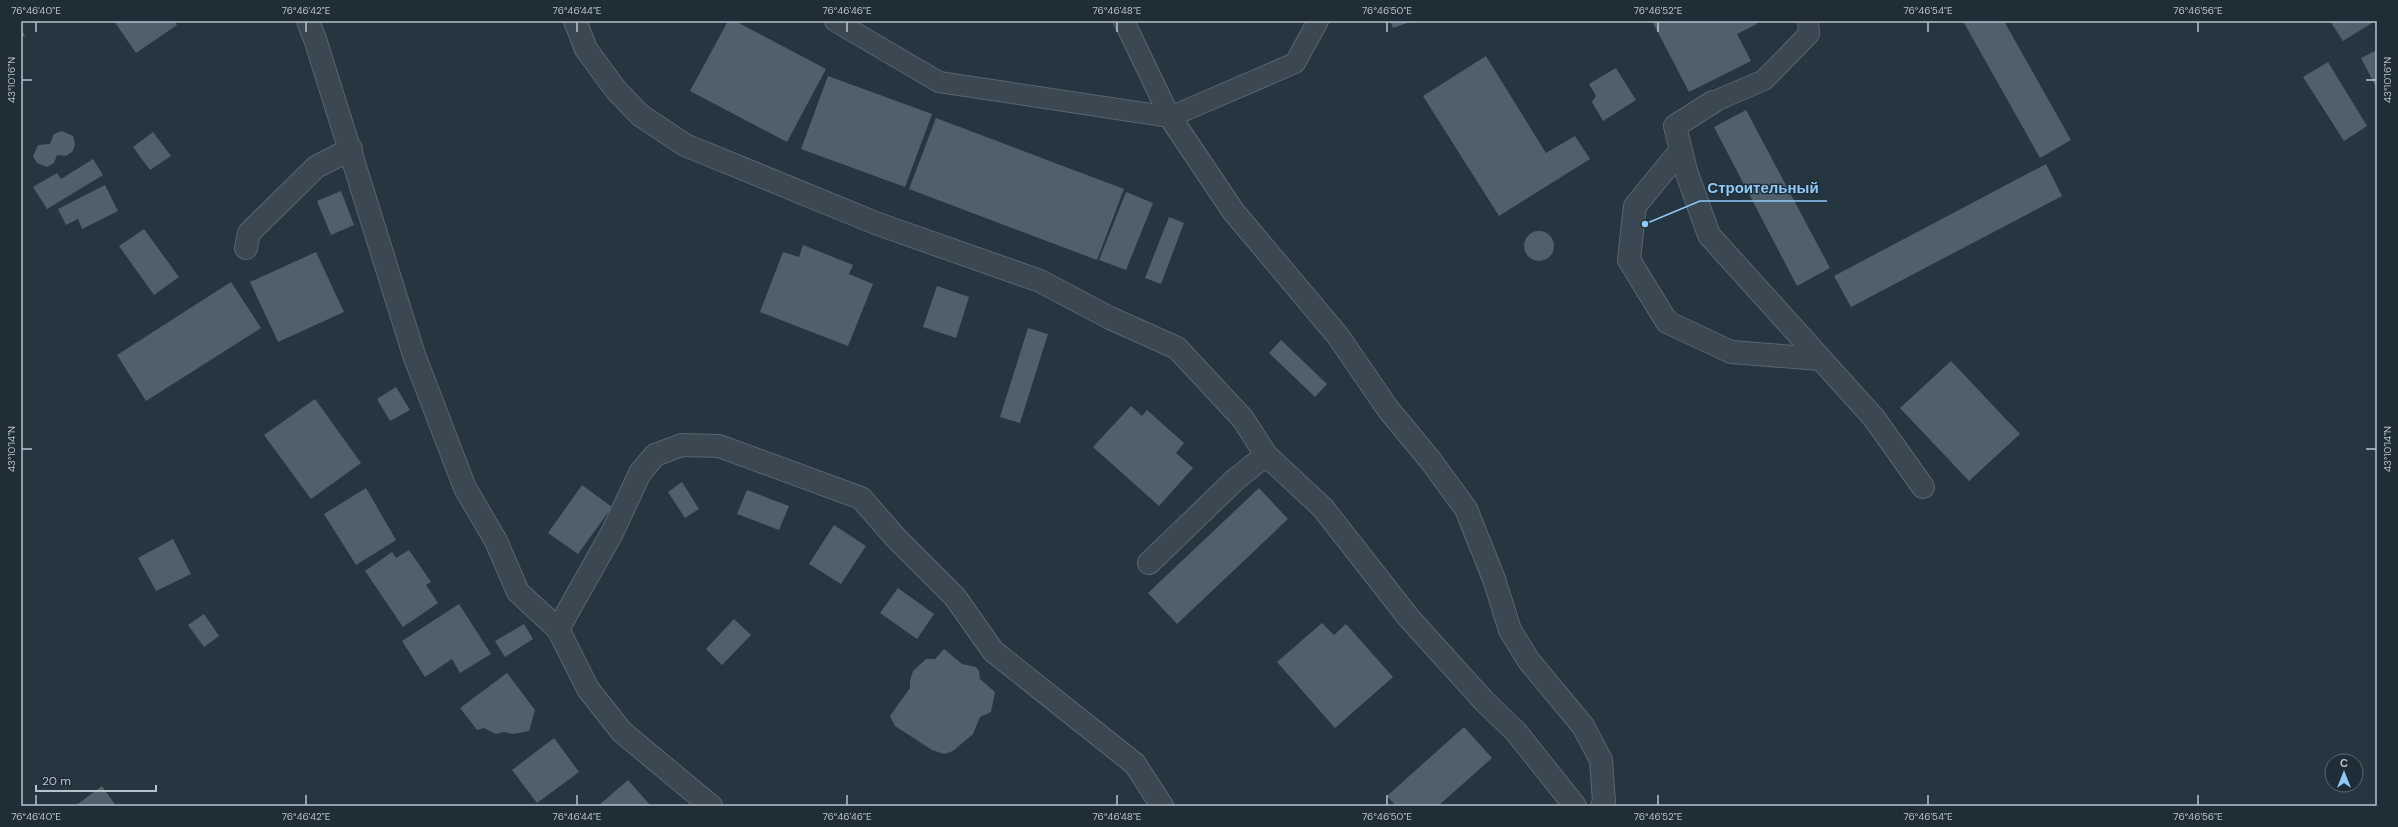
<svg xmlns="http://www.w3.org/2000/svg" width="2398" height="827" font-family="'DM Sans',sans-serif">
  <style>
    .building { fill: #4f606c }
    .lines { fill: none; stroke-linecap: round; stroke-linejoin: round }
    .lane-casing { stroke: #58656e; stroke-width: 22 }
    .street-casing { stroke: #58656e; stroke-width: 24 }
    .lane { stroke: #3b4851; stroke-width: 20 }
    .street { stroke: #3b4851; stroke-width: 22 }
    .ticks { fill: none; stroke: #b7c2cb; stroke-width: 1.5 }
    .leader { fill: none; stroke: #90c9f8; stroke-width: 1.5 }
    .callout-dot { fill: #90c9f8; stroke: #1f2d36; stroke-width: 1.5 }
    .callout-label { font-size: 15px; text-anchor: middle; font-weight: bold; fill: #90c9f8; stroke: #1f2d36; stroke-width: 3; stroke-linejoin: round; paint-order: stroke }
    .neatline { fill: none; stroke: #b7c2cb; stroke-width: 1.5 }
    .ticks-label { font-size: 10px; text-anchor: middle; fill: #b7c2cb }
  </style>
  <rect width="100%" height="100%" fill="#263641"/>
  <g class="building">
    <path d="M 114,21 L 174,21 L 177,25 L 136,53 Z"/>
    <path d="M 728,21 L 735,21 L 826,69 L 787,142 L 690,91 Z"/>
    <path d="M 1390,21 L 1413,21 L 1393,28 Z"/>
    <path d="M 1652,21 L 1755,21 L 1757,24 L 1737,34 L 1751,61 L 1689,92 Z"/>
    <path d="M 1963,21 L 2004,21 L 2071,140 L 2040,158 Z"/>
    <path d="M 2330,21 L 2375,21 L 2343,41 Z"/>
    <path d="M 21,28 L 25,36 L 21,37 Z"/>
    <path d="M 2377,50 L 2377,89 L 2361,58 Z"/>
    <path d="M 1486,56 L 1546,153 L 1575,136 L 1590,159 L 1499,216 L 1423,96 Z"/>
    <path d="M 2328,62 L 2367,126 L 2344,141 L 2303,77 Z"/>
    <path d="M 1616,68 L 1636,100 L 1603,121 L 1592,102 L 1596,96 L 1589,84 Z"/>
    <path d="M 828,76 L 932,114 L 905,187 L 801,149 Z"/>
    <path d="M 1746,110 L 1830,268 L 1797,286 L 1714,127 Z"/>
    <path d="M 936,118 L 1124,189 L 1097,260 L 909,189 Z"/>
    <path d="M 62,131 L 73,136 L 75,144 L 73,151 L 66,156 L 57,155 L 54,163 L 47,167 L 37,163 L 33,156 L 38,145 L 50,144 L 54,134 Z"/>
    <path d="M 153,132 L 171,156 L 150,170 L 133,147 Z"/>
    <path d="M 93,159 L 103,175 L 47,209 L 33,187 L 57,173 L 61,179 Z"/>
    <path d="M 2046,164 L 2062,196 L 1851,307 L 1834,276 Z"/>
    <path d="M 105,185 L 118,211 L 82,229 L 78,219 L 66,225 L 58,209 Z"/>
    <path d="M 341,191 L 354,225 L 331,235 L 317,201 Z"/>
    <path d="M 1126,192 L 1153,203 L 1126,270 L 1099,260 Z"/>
    <path d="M 1169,217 L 1184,223 L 1161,284 L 1145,278 Z"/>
    <path d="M 144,229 L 179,277 L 154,295 L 119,246 Z"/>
    <circle cx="1539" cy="246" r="15"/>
    <path d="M 803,245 L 853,265 L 849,274 L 873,284 L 848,346 L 760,312 L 783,252 L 799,257 Z"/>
    <path d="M 316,252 L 344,312 L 278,342 L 250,282 Z"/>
    <path d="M 231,282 L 261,328 L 146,401 L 117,355 Z"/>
    <path d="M 937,286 L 969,297 L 956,338 L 923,327 Z"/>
    <path d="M 1028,328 L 1048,334 L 1020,423 L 1000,417 Z"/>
    <path d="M 1281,340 L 1327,384 L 1315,397 L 1269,353 Z"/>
    <path d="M 1951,361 L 2020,434 L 1969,481 L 1900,408 Z"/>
    <path d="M 396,387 L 410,410 L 390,421 L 377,399 Z"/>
    <path d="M 315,399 L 361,463 L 311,499 L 264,435 Z"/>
    <path d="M 1131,406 L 1142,416 L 1147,410 L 1184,443 L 1176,453 L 1193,468 L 1159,506 L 1093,447 Z"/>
    <path d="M 682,482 L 699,509 L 685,518 L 668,492 Z"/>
    <path d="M 582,485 L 612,507 L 578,554 L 548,533 Z"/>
    <path d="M 366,488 L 396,540 L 356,565 L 324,514 Z"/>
    <path d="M 1259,488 L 1288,519 L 1177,624 L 1148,593 Z"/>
    <path d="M 747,490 L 789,506 L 779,530 L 737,514 Z"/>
    <path d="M 834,525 L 866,546 L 841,584 L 809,564 Z"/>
    <path d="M 173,539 L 191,574 L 156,591 L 138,558 Z"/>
    <path d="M 409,550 L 431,582 L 426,585 L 438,603 L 403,627 L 365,571 L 392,552 L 396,558 Z"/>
    <path d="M 898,588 L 934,614 L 917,639 L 880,613 Z"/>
    <path d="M 459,604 L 491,654 L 460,673 L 452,659 L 425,677 L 402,641 Z"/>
    <path d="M 204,614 L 219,636 L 204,647 L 188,625 Z"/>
    <path d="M 734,619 L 751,635 L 722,665 L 706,649 Z"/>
    <path d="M 1322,623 L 1334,635 L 1346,624 L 1393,677 L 1335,728 L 1277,662 Z"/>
    <path d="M 524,624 L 533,639 L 505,657 L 495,641 Z"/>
    <path d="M 944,649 L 962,664 L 976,667 L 979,671 L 980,679 L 995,692 L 991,712 L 980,717 L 973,734 L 953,751 L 944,754 L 932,750 L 895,726 L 890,716 L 910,688 L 910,681 L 913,671 L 926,659 L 935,659 Z"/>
    <path d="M 507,673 L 535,710 L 529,731 L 513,734 L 504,732 L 496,734 L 484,728 L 477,730 L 460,708 Z"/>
    <path d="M 1464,727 L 1492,758 L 1438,806 L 1396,806 L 1387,796 Z"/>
    <path d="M 554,738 L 579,772 L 537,803 L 512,770 Z"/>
    <path d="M 628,780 L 651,806 L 598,806 Z"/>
    <path d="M 102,786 L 116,806 L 75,806 Z"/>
  </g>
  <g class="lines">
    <defs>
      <g id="lane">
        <path d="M 835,21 L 939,82 L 1170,117 L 1295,63 L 1318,21"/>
        <path d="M 1124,21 L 1170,117"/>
        <path d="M 1713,102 L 1764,80 L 1809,34 L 1808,21"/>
      </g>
      <g id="street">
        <path d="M 308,21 L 316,42 L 414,355 L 465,488 L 496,541 L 518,592 L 558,629 L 588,689 L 622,732 L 711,806"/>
        <path d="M 575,21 L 586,49 L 616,90 L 640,115 L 685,145 L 878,224 L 1040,281 L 1110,318 L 1177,348 L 1243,419 L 1266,455 L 1323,508 L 1409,618 L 1484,701 L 1516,732 L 1575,806"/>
        <path d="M 1713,102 L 1675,126 L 1686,171 L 1709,235 L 1874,418 L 1923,487"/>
        <path d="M 1170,117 L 1233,211 L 1338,336 L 1388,409 L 1431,461 L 1466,509 L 1494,579 L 1510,630 L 1529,661 L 1583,726 L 1601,760 L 1604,802 L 1602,806"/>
        <path d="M 1681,150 L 1635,206 L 1629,260 L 1667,322 L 1731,352 L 1820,359"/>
        <path d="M 246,248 L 249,233 L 316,167 L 351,149"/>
        <path d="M 1149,563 L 1236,479 L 1266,455"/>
        <path d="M 558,629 L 612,533 L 640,473 L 655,455 L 682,445 L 719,446 L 861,498 L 895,537 L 955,597 L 993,651 L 1135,764 L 1162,806"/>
      </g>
    </defs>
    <use href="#lane" class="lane-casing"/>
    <use href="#street" class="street-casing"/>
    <use href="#lane" class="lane"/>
    <use href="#street" class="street"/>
  </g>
  <path class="ticks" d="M 36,22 L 36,32M 306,22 L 306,32M 577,22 L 577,32M 847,22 L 847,32M 1117,22 L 1117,32M 1387,22 L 1387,32M 1658,22 L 1658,32M 1928,22 L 1928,32M 2198,22 L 2198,32M 22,80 L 32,80M 2366,80 L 2376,80M 22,449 L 32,449M 2366,449 L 2376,449M 36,795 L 36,805M 306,795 L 306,805M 577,795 L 577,805M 847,795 L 847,805M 1117,795 L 1117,805M 1387,795 L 1387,805M 1658,795 L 1658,805M 1928,795 L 1928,805M 2198,795 L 2198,805"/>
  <path class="leader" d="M1645 224L1700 201H1827"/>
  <circle class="callout-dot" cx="1645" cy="224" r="4"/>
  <g class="callout-label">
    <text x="1763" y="193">Строительный</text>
  </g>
  <rect width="2398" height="827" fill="none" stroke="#1f2d36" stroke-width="44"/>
  <g transform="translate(2344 773)"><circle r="19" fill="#1f2d36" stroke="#5c6972"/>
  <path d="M0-3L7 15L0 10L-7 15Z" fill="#90c9f8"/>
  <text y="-6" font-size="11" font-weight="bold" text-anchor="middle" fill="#b7c2cb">С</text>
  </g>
  <path d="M36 785v6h120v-6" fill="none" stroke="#b7c2cb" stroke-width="2"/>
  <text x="42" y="785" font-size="12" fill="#b7c2cb" stroke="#1f2d36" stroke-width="3" paint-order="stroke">20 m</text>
  <rect x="22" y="22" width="2354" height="783" class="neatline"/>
  <g class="ticks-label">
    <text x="36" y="14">76°46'40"E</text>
    <text x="306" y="14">76°46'42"E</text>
    <text x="577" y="14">76°46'44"E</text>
    <text x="847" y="14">76°46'46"E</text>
    <text x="1117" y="14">76°46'48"E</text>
    <text x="1387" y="14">76°46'50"E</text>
    <text x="1658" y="14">76°46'52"E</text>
    <text x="1928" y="14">76°46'54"E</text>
    <text x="2198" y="14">76°46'56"E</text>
    <text transform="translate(11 80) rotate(-90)" y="4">43°10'16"N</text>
    <text transform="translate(2387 80) rotate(-90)" y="4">43°10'16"N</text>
    <text transform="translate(11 449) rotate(-90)" y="4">43°10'14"N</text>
    <text transform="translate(2387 449) rotate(-90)" y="4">43°10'14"N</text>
    <text x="36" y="820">76°46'40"E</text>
    <text x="306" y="820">76°46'42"E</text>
    <text x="577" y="820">76°46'44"E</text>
    <text x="847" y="820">76°46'46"E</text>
    <text x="1117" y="820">76°46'48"E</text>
    <text x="1387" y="820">76°46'50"E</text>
    <text x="1658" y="820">76°46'52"E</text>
    <text x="1928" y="820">76°46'54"E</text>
    <text x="2198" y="820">76°46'56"E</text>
  </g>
</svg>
